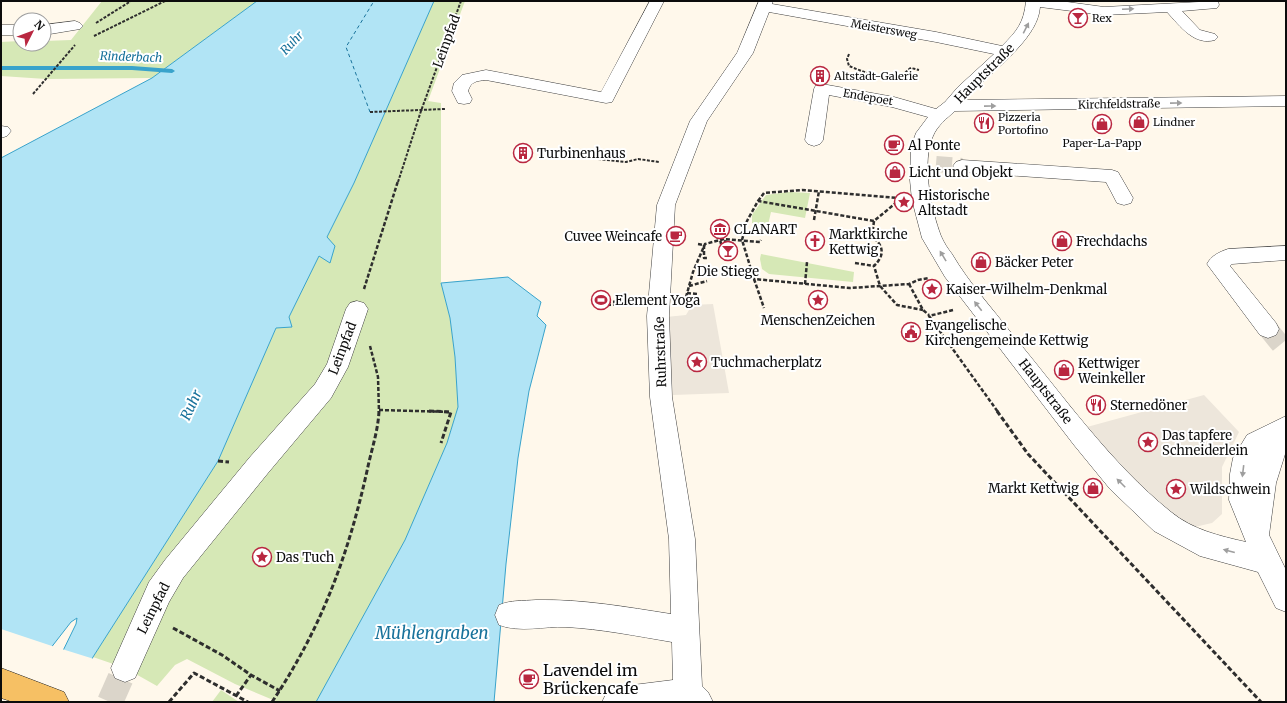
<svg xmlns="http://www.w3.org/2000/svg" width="1287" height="703" font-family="Merriweather,serif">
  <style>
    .green { fill: #d6e8b6 }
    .plaza { fill: #ede6db }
    .water { fill: #b1e4f5; stroke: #39a3cb }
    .pier { fill: #fff8eb }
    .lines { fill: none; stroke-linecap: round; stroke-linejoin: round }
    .stream { fill: #39a3cb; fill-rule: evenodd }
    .ferry { stroke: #18729b; stroke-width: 1; stroke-dasharray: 3.5 3; stroke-linecap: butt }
    .minor-tunnel-far2 { stroke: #dbd5ca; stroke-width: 16; stroke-dasharray: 16 8; stroke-linecap: butt }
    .minor-tunnel-far1 { stroke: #dbd5ca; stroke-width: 20; stroke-dasharray: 20 10; stroke-linecap: butt }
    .minor-tunnel { stroke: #dbd5ca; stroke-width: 26; stroke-dasharray: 26 13; stroke-linecap: butt }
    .minor-casing { stroke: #3f3f3f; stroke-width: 1 }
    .major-casing { stroke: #1d1d1d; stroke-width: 1 }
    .path-far2 { stroke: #2e2e2e; stroke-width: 2; stroke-dasharray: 3 1.5; stroke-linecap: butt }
    .path-far1 { stroke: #2e2e2e; stroke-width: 2.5; stroke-dasharray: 4 2; stroke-linecap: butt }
    .path { stroke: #2e2e2e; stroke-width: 3; stroke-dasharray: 5 2.5; stroke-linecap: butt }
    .minor { fill: #fff; fill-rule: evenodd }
    .major { fill: #f6c064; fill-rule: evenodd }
    .oneway { fill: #9e9e9e }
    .labels { text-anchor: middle; stroke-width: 4; stroke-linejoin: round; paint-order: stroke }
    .far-poi-label { font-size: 11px; fill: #0c0c0c; stroke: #fff; text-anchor: start }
    .far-street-label { font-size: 11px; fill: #0c0c0c; stroke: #fff }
    .far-water-label { font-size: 12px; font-style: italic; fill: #18729b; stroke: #fff }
    .street-label { font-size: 13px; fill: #0c0c0c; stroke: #fff }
    .poi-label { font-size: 13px; fill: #0c0c0c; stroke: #fff; text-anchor: start }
    .water-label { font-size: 14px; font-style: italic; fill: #18729b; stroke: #fff }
    .near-poi-label { font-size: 16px; fill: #0c0c0c; stroke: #fff; text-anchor: start }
    .near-water-label { font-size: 17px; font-style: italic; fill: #18729b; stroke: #fff }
  </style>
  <rect width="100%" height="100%" fill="#fff8eb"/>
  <g class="green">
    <path d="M 102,1 L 257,1 L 152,78 L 46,79 L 1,76 L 1,42 L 20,41 L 20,44 L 44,44 L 44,41 L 71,40 Z"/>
    <path d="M 434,1 L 465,1 L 428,101 L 441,103 L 441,283 L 450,318 L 455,357 L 458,407 L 447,443 L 405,540 L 316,702 L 278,702 L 235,684 L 187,659 L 175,665 L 157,686 L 125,668 L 93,657 L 218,461 L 276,328 L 289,317 L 319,256 L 330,262 L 327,237 L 354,183 Z"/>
    <path d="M 789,192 L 810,193 L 805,218 L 771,212 L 768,225 L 752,223 L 752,215 L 766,195 Z"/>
    <path d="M 761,254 L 854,272 L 853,282 L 769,274 L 762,269 L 760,259 Z"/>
    <path d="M 221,690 L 239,702 L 212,702 Z"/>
  </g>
  <g class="plaza">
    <path d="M 713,304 L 729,393 L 673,395 L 666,317 L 686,315 L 692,305 Z"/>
    <path d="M 1204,395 L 1239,432 L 1222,467 L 1222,514 L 1212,523 L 1190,528 L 1142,492 L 1087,427 Z"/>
  </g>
  <g class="water">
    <path d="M 257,1 L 434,1 L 354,183 L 327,237 L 335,246 L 330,263 L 319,256 L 289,317 L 292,327 L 276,328 L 218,461 L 93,657 L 71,702 L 38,702 L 76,624 L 77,618 L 71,622 L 50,649 L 1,702 L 1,158 L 152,78 Z"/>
    <path d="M 508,277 L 541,302 L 537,316 L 546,325 L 529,391 L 518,458 L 506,564 L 494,702 L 316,702 L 405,540 L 447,443 L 458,407 L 455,357 L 450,318 L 441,283 Z"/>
  </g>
  <g class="pier">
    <path d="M 1,629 L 55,647 L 17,702 L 1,702 Z"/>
    <path d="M 62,649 L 94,659 L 73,702 L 36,702 Z"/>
  </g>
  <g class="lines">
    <path class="stream" d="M 1,66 L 132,66 L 172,69 L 175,71 L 172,73 L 132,70 L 1,70 Z"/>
    <path class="ferry" d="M 370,112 L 346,47 L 374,1"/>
    <path class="minor-tunnel-far2" d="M 936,164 L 962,166"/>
    <path class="minor-tunnel-far1" d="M 1268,329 L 1286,351"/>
    <path class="minor-tunnel" d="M 110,702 L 125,668"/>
    <defs>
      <g id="minor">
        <path d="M 650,1 L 664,1 L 612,102 L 606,103 L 486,80 C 477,81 471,81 468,91 L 472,99 L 470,103 L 464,104 L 458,103 L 452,91 L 454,83 L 462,75 L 486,70 L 601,92 Z"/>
        <path d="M 759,1 L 773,1 L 772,4 L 936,32 L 1002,46 C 1017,31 1024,23 1026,1 L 1060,1 L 1104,7 L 1218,1 L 1219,5 L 1217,8 L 1182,11 L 1200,30 L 1215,34 L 1218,37 L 1215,40 C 1194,46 1180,26 1167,12 L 1104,15 L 1040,7 C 1038,41 986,75 965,100 L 1286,96 L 1286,106 L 955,111 C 947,118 937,126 933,136 C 921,162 931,210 941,236 C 944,243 948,249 952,254 C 969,283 992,308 1012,334 C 1062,394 1110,463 1171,512 C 1193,530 1220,536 1246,542 L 1229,500 L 1230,474 L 1233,458 L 1247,435 L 1286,416 L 1286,451 L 1276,483 L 1269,535 L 1286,570 L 1286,612 L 1276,608 L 1258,572 L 1200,556 L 1154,531 L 1110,489 L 1074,445 L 945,277 L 922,238 L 912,200 L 910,180 L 911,147 L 916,133 L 928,117 L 892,107 L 829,95 L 823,140 L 820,144 L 814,146 L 808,144 L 805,140 L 814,89 L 816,85 L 822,84 L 894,97 L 936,109 L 945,102 L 958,87 L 994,54 L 936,42 L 769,12 L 753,53 L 707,121 L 675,205 L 669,316 L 672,397 L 695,539 L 702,686 L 708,692 L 713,702 L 602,702 L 607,692 L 617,687 L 673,680 L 672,642 C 637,636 601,629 566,627 C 544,626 520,633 499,625 L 495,615 L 499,605 C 511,600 523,601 536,600 C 582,599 626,607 671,614 L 669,539 L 650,397 L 647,316 L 657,205 L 690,121 L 737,53 Z"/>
        <path d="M 75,21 L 80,23 L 83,26 L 80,29 L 44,35 L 44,25 Z"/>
        <rect x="1" y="25" width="19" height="10"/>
        <path d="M 1,126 L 8,127 L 11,131 L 7,136 L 1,138 Z"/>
        <path d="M 962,160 L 1112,170 L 1118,172 L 1133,198 L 1131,203 L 1124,205 L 1117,203 L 1106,182 L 962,172 L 956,170 L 953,166 L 956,162 Z"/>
        <path d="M 1286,246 L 1286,260 L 1232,264 L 1230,266 L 1276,323 L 1279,329 L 1276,335 L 1268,338 L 1260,335 L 1207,264 C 1211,256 1219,252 1228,249 Z"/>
        <path d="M 357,301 L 364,303 L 368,309 L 348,367 L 331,398 L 268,473 L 183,578 L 169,602 L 135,678 L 125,682 L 115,678 L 111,668 L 149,582 L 165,560 L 250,457 L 315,384 L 327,364 L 346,309 L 350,303 Z"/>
      </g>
      <path id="major" d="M 1,668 L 64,692 L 69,702 L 13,702 L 1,698 Z"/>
    </defs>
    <use href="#minor" class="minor-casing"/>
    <use href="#major" class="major-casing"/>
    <g class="path-far2">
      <path d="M 96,23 L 131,1"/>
      <path d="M 94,36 L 165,1"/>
      <path d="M 849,54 L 847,59 L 849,66 C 861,71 888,82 901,76 C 905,74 907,70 911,68 L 919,70"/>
      <path d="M 33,94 L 75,45"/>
      <path d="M 370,112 L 445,109"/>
      <path d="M 598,159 L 626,162 L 638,159 L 659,162"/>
      <path d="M 398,182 L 421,111 L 461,1"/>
    </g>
    <g class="path-far1">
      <path d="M 758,201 L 764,193 L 802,190 L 898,198"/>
      <path d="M 897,202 L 874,221 L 758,201 L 747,221 L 742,240 L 754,279 L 850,288 L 909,284 L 918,280 L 929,278"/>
      <path d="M 814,220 L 819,191"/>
      <path d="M 874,221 L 872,236 C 884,246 885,255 874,266 L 880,286 L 897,305 L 923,310"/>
      <path d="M 715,230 L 720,239 L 722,249"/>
      <path d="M 724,241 L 734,244 L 734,248"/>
      <path d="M 698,244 L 704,245 L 704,258 L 708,258"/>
      <path d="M 855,263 L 874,266"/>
      <path d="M 754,279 L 764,308"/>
      <path d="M 805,284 L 807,262"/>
      <path d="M 909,284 L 923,310 L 929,315"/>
      <path d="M 689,286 L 707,281"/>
      <path d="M 364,289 L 398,181"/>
      <path d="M 687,293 L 697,294"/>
      <path d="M 686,297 L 693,272 L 705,244 L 724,239 L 760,242 L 761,240"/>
      <path d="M 607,302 L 634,301"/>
      <path d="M 607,305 L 635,304"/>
      <path d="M 953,310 L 929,316 L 998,412"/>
      <path d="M 370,346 L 378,377 L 379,412"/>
      <path d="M 379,410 L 451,412"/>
    </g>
    <g class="path">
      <path d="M 429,411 L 451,412 L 441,443"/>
      <path d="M 997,411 L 1028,454 L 1261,702"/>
      <path d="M 218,461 L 229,462"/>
      <path d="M 173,628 L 222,655 L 251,675 L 280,691"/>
      <path d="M 236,696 L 251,675"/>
      <path d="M 169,702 L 194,673 L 248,702"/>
      <path d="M 272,702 C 321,629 348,556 367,471 C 371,451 378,432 379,411"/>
    </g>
    <use href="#minor" class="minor"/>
    <use href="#major" class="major"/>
  </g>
  <defs><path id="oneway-solid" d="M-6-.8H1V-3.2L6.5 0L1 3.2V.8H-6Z"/></defs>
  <g class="oneway">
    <use href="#oneway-solid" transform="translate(1128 9) rotate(-3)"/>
    <use href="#oneway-solid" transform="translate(1026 28) rotate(-63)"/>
    <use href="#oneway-solid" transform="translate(1176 103) rotate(-1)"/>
    <use href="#oneway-solid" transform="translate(990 106) rotate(-1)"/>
    <use href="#oneway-solid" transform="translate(943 256) rotate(-121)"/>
    <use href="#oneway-solid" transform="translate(978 306) rotate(-128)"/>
    <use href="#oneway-solid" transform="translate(1243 471) rotate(97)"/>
    <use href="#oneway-solid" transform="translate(1121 483) rotate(-135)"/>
    <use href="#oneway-solid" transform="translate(1229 551) rotate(-165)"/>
  </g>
  <defs>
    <symbol id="bar-ring" viewBox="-11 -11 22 22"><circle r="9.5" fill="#fff" stroke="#b92740" stroke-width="1.5"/><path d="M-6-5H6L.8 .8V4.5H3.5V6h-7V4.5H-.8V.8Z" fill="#b92740"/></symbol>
    <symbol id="building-ring" viewBox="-11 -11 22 22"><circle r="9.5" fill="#fff" stroke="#b92740" stroke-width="1.5"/><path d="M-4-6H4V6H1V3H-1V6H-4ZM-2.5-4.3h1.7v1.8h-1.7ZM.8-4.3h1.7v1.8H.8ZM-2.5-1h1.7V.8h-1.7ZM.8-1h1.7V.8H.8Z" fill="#b92740"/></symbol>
    <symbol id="shop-ring" viewBox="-11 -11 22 22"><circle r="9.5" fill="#fff" stroke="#b92740" stroke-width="1.5"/><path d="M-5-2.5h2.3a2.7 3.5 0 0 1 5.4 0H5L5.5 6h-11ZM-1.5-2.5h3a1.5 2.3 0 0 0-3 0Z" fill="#b92740"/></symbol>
    <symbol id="restaurant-ring" viewBox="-11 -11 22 22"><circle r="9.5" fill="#fff" stroke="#b92740" stroke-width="1.5"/><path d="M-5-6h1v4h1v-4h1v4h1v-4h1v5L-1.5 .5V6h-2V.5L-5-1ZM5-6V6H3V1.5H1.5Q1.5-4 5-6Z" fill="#b92740"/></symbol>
    <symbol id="cafe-ring" viewBox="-11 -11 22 22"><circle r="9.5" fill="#fff" stroke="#b92740" stroke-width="1.5"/><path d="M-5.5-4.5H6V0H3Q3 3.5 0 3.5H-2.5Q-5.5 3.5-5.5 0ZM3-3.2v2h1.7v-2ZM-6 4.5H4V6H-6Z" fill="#b92740"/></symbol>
    <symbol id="sight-ring" viewBox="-11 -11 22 22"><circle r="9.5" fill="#fff" stroke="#b92740" stroke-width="1.5"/><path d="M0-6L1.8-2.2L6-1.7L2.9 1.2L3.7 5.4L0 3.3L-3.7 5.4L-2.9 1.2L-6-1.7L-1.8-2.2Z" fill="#b92740"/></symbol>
    <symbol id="museum-ring" viewBox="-11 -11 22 22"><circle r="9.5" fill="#fff" stroke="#b92740" stroke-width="1.5"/><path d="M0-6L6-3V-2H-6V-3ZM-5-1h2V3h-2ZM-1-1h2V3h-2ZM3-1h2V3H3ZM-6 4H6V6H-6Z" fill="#b92740"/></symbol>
    <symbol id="church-ring" viewBox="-11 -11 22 22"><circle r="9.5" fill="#fff" stroke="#b92740" stroke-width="1.5"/><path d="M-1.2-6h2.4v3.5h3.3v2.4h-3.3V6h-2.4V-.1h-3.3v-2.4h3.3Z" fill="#b92740"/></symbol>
    <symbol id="stadium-ring" viewBox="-11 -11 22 22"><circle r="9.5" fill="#fff" stroke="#b92740" stroke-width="1.5"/><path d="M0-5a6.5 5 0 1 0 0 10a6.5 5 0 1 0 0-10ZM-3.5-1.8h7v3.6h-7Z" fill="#b92740"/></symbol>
    <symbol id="civic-ring" viewBox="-11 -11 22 22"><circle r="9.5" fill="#fff" stroke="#b92740" stroke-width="1.5"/><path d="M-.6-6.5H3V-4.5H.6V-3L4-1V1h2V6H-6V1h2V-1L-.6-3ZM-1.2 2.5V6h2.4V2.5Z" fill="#b92740"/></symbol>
  </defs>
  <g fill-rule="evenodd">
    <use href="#bar-ring" x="1067" y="7" width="22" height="22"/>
    <use href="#building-ring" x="809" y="65" width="22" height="22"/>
    <use href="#shop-ring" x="1128" y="111" width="22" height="22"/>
    <use href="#restaurant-ring" x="973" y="112" width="22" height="22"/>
    <use href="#shop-ring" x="1091" y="113" width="22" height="22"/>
    <use href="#cafe-ring" x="883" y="134" width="22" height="22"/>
    <use href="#building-ring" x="512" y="142" width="22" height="22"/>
    <use href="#shop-ring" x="884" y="161" width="22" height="22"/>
    <use href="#sight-ring" x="893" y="191" width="22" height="22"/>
    <use href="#museum-ring" x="709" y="218" width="22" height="22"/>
    <use href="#cafe-ring" x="665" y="225" width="22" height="22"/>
    <use href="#church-ring" x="804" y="230" width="22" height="22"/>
    <use href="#shop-ring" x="1051" y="230" width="22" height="22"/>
    <use href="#bar-ring" x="717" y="240" width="22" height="22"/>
    <use href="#shop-ring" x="970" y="251" width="22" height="22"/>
    <use href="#sight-ring" x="921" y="278" width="22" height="22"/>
    <use href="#stadium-ring" x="590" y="289" width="22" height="22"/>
    <use href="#sight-ring" x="807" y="289" width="22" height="22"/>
    <use href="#civic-ring" x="900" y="321" width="22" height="22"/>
    <use href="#sight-ring" x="686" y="351" width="22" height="22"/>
    <use href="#shop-ring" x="1053" y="359" width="22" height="22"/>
    <use href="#restaurant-ring" x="1085" y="394" width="22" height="22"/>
    <use href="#sight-ring" x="1137" y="431" width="22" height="22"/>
    <use href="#shop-ring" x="1082" y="477" width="22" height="22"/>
    <use href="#sight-ring" x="1165" y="478" width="22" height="22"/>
    <use href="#sight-ring" x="251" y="546" width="22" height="22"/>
    <use href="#cafe-ring" x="518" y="668" width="22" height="22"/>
  </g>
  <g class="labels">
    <g class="far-poi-label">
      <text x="1092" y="22">Rex</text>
      <text x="834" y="80">Altstadt-Galerie</text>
      <text x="998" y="121">Pizzeria<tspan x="998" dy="13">Portofino</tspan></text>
      <text x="1153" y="126">Lindner</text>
      <text x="1102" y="147" text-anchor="middle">Paper-La-Papp</text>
    </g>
    <g class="far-street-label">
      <text transform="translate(884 29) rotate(10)" y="4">Meistersweg</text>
      <text transform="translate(868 97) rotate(10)" y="4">Endepoet</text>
      <text transform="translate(1119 104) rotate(-1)" y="4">Kirchfeldstraße</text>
    </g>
    <g class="far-water-label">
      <text transform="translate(292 43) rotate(-47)" y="4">Ruhr</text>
      <text transform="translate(131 57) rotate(2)" y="4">Rinderbach</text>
    </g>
    <g class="street-label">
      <text transform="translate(446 41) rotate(-70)" y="5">Leinpfad</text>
      <text transform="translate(984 73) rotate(-45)" y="5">Hauptstraße</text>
      <text transform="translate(342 348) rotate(-69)" y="5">Leinpfad</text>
      <text transform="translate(660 352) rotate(-92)" y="5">Ruhrstraße</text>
      <text transform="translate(1046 391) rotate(52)" y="5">Hauptstraße</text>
      <text transform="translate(153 608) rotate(-63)" y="5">Leinpfad</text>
    </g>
    <g class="poi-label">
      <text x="908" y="150">Al Ponte</text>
      <text x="537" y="158">Turbinenhaus</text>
      <text x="909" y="177">Licht und Objekt</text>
      <text x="918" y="200">Historische<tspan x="918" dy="15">Altstadt</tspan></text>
      <text x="734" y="234">CLANART</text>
      <text x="829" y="239">Marktkirche<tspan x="829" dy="15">Kettwig</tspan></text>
      <text x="662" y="241" text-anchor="end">Cuvee Weincafe</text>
      <text x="1076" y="246">Frechdachs</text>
      <text x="995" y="267">Bäcker Peter</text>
      <text x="728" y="276" text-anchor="middle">Die Stiege</text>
      <text x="946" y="294">Kaiser-Wilhelm-Denkmal</text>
      <text x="615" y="305">Element Yoga</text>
      <text x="818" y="325" text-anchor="middle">MenschenZeichen</text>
      <text x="925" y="330">Evangelische<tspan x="925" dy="15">Kirchengemeinde Kettwig</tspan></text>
      <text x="711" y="367">Tuchmacherplatz</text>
      <text x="1078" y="368">Kettwiger<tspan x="1078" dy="15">Weinkeller</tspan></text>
      <text x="1110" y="410">Sternedöner</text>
      <text x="1162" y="440">Das tapfere<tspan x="1162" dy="15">Schneiderlein</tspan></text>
      <text x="1079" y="493" text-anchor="end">Markt Kettwig</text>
      <text x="1190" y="494">Wildschwein</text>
      <text x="276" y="562">Das Tuch</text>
    </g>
    <g class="water-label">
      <text transform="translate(191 405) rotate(-65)" y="5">Ruhr</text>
    </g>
    <g class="near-poi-label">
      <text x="543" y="676">Lavendel im<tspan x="543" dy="18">Brückencafe</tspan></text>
    </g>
    <g class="near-water-label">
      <text x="432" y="639">Mühlengraben</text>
    </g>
  </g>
  <rect width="1287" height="703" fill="none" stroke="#0c0c0c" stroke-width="4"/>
  <g transform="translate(32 32) rotate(48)"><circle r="19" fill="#ffffff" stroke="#9e9e9e"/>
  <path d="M0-3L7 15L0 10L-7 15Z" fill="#b92740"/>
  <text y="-6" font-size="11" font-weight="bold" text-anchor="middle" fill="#0c0c0c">N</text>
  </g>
</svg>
